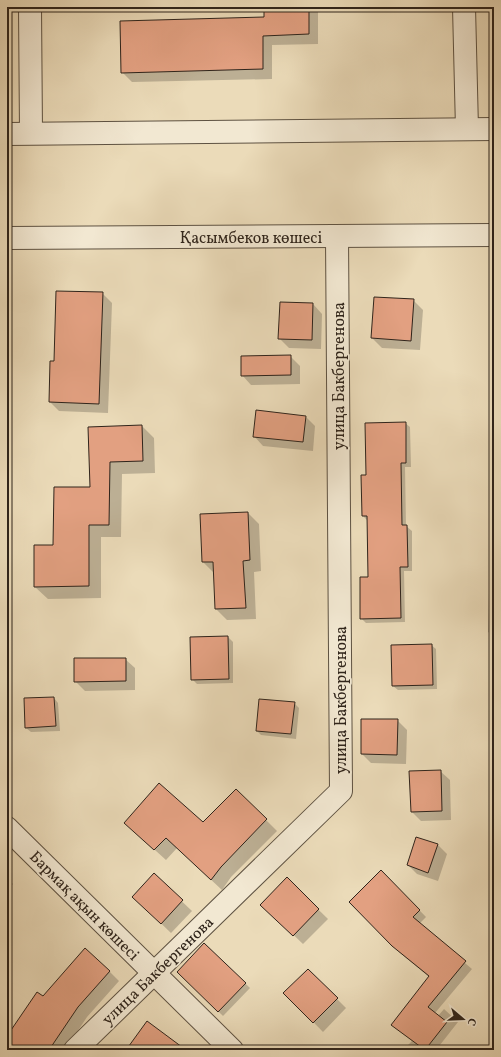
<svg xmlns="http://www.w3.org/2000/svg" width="501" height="1057" font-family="Vollkorn,serif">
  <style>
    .shadow { fill: #0003 }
    .building { fill: #e2a081; stroke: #2f241b }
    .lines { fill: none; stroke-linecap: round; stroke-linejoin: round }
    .minor-casing { stroke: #5e5242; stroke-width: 24 }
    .minor { stroke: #f2e8d2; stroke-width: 22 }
    .labels { text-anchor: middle; stroke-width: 3.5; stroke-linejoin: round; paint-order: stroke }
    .street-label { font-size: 16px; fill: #2f241b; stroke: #f2e8d2 }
  </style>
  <rect width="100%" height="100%" fill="#ebdbb9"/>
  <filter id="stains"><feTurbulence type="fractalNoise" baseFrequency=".005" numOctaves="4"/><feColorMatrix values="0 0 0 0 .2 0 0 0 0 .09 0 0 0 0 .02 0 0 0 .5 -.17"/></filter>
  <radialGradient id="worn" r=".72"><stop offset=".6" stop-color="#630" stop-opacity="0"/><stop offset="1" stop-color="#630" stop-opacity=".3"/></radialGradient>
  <g class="shadow">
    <path d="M 265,7 L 318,7 L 318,44 L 272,45 L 272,79 L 132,82 L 122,72 L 265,18 Z"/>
    <path d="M 102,293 L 112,303 L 108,413 L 59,411 L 50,402 L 55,362 Z"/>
    <path d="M 413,300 L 423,310 L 420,350 L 382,348 L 372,338 Z"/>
    <path d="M 313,304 L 322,314 L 321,349 L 289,348 L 279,338 Z"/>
    <path d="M 290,356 L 300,366 L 300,384 L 251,385 L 242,375 Z"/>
    <path d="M 494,372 L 494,417 L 492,415 Z"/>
    <path d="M 306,417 L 315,426 L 313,451 L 263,446 L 254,436 Z"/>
    <path d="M 405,423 L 410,427 L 411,467 L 405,467 L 406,526 L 412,531 L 412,571 L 404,571 L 405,622 L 366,623 L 361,618 L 369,578 L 368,521 L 363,516 L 362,476 L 367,476 Z"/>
    <path d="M 142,426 L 154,438 L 155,473 L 122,474 L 121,537 L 101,537 L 101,598 L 48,599 L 35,587 L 35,546 L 54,546 L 91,488 L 89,428 Z"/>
    <path d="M 248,513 L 259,524 L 261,571 L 254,572 L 256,619 L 227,620 L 216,609 L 215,574 L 203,562 L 201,514 Z"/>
    <path d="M 489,592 L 494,592 L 494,636 L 488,632 Z"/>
    <path d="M 228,637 L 233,642 L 233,683 L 197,684 L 192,679 Z"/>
    <path d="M 431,645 L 436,649 L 437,689 L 398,690 L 393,686 Z"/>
    <path d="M 125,659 L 135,668 L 135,690 L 85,691 L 75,681 Z"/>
    <path d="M 54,698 L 58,703 L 60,731 L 31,732 L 26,728 Z"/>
    <path d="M 294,703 L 299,708 L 296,739 L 261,735 L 257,731 Z"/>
    <path d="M 397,720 L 407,730 L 406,764 L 371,763 L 362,754 Z"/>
    <path d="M 440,771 L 450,780 L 451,820 L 421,821 L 412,812 Z"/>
    <path d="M 236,790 L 277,831 L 231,877 L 222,890 L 177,848 L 166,860 L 125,823 L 203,824 Z"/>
    <path d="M 417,838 L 438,845 L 447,854 L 438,881 L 417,874 L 408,865 Z"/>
    <path d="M 381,871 L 426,917 L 419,924 L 472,969 L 435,1013 L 438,1016 L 444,1009 L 458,1022 L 436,1050 L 403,1050 L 412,1041 L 392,1025 L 429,977 L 399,952 Z"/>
    <path d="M 154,875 L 192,911 L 171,933 L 143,906 Z"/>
    <path d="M 7,878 L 13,884 L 7,891 Z"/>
    <path d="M 287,879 L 328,919 L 303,944 L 262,905 Z"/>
    <path d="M 204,944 L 250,988 L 223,1016 L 178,972 Z"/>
    <path d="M 308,970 L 346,1008 L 323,1032 L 285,993 Z"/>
    <path d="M 109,971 L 119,981 L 87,1017 L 65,1050 L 7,1050 L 7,1037 L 44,997 Z"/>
  </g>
  <g class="building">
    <path d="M 264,7 L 309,7 L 309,34 L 263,36 L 263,69 L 121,73 L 120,21 L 264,17 Z"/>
    <path d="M 56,291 L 103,292 L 99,404 L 49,402 L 50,361 L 54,361 Z"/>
    <path d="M 374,297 L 414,299 L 411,341 L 371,338 Z"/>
    <path d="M 280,302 L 313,303 L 312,340 L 278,339 Z"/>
    <path d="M 291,355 L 291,375 L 241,376 L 241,356 Z"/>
    <path d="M 256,410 L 306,416 L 303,442 L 253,437 Z"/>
    <path d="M 406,422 L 406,463 L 401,463 L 402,525 L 407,525 L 408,567 L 400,567 L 401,618 L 360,619 L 360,577 L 368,577 L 367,516 L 362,516 L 361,475 L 366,475 L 365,423 Z"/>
    <path d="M 142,425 L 143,461 L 110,462 L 109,525 L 89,525 L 89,586 L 34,587 L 34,545 L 53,545 L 54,487 L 90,487 L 88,427 Z"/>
    <path d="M 248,512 L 250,560 L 243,561 L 246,608 L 215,609 L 213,562 L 202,562 L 200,514 Z"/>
    <path d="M 228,636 L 229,679 L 191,680 L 190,637 Z"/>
    <path d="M 432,644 L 433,685 L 392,686 L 391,645 Z"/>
    <path d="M 74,658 L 126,658 L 126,681 L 74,682 Z"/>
    <path d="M 54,697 L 56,726 L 25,728 L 24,698 Z"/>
    <path d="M 259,699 L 295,702 L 291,734 L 256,731 Z"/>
    <path d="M 361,719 L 398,719 L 397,755 L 361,754 Z"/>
    <path d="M 441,770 L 442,811 L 411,812 L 409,771 Z"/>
    <path d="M 159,783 L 203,822 L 236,789 L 267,819 L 221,867 L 211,880 L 166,838 L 154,850 L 124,823 Z"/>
    <path d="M 416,837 L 438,844 L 428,873 L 407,865 Z"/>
    <path d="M 381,870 L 420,910 L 413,917 L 466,961 L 428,1007 L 447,1022 L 425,1050 L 391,1025 L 429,976 L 392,946 L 349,902 Z"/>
    <path d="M 154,873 L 183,900 L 161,924 L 132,897 Z"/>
    <path d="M 287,877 L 319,909 L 293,936 L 260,905 Z"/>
    <path d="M 204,943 L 246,983 L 218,1012 L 177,972 Z"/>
    <path d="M 85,948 L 110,971 L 78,1007 L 49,1050 L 7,1050 L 7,1036 L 37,992 L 43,996 Z"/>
    <path d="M 308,969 L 338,998 L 313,1023 L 283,993 Z"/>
    <path d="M 147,1021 L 186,1050 L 126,1050 Z"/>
  </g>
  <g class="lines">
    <defs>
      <g id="minor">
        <path d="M 30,7 L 31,133"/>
        <path d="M 464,7 L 467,129"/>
        <path d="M 7,134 L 494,129"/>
        <path d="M 7,238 L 494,235"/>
        <path d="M 7,828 L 232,1050"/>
        <path d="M 75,1050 L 341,791 L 337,237"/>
      </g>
    </defs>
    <use href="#minor" class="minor-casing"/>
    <use href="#minor" class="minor"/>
  </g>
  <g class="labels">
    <g class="street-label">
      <text x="251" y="243">Қасымбеков көшесі</text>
      <text transform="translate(338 376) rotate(-90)" y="6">улица Бакбергенова</text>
      <text transform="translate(340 700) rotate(-90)" y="6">улица Бакбергенова</text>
      <text transform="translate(85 905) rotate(45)" y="6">Бармақ ақын көшесі</text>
      <text transform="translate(157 970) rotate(-44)" y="6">улица Бакбергенова</text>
    </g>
  </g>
  <rect width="501" height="1057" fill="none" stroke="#ebdbb9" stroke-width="24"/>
  <rect x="8" y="8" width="485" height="1041" fill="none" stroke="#2f241b" stroke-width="2"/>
  <rect x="12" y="12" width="477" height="1033" fill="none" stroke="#2f241b"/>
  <g transform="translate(463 1019) rotate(109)" stroke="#f2e8d2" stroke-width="3" paint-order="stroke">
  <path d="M0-3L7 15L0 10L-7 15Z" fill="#2f241b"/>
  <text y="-6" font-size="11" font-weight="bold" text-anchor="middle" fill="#2f241b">С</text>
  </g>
  <rect width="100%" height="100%" filter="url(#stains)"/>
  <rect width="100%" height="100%" fill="url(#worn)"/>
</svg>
